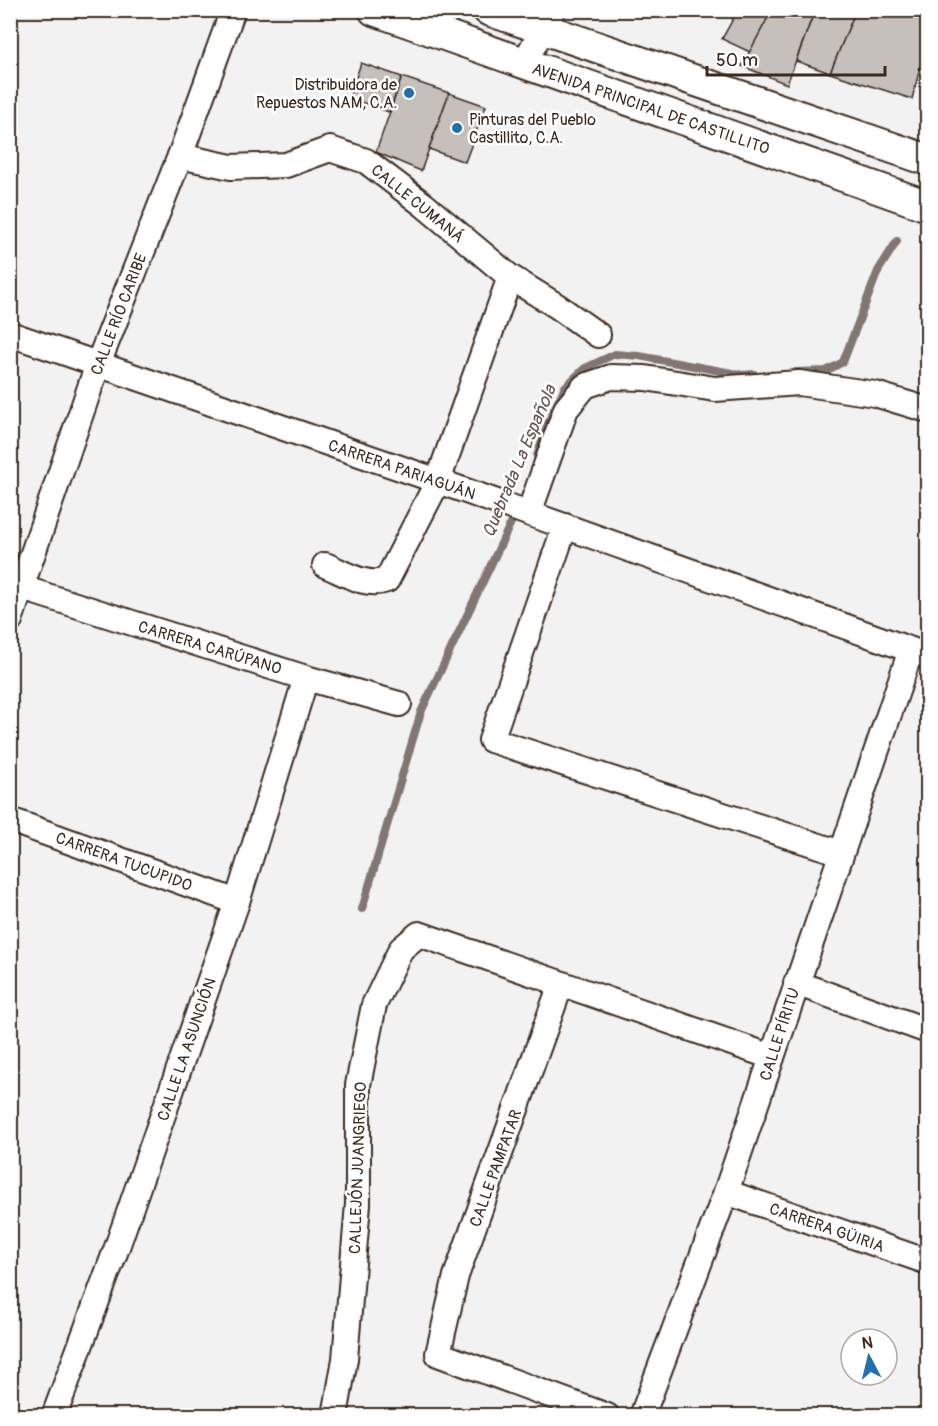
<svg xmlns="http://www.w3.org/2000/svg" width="938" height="1426" font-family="Pangolin,sans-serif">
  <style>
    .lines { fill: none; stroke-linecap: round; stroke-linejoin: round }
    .stream { stroke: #827770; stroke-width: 8 }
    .building { fill: #c6c0bd; stroke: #3b2a1e; stroke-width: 1.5 }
    .minor-casing { stroke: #3b2a1e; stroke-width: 28 }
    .major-casing { stroke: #3b2a1e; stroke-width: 34 }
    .minor { stroke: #fff; stroke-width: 24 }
    .major { stroke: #fff; stroke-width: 30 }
    .poi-dot { fill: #1f6fb2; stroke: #fff; stroke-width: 2 }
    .labels { text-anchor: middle; stroke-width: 5; stroke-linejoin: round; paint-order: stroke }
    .poi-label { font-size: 16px; fill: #3b2a1e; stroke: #fff; text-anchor: end }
    .street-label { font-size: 16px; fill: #3b2a1e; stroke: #fff }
    .water-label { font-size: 18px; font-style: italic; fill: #65574e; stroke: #fff }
  </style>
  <rect width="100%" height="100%" fill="#f3f2f2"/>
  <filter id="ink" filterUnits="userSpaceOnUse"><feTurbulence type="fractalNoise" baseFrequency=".0167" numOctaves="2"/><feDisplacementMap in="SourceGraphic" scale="12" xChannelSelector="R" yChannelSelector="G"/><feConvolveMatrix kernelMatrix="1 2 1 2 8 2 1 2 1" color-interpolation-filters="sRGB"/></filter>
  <g filter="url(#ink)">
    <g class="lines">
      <g class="stream">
        <path d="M 796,372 L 826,371 L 843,362 L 878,271 L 897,241"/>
        <path d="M 537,456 L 549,420 L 565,387 L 585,368 L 615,354 L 639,356 L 743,375 L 754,374"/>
        <path d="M 362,909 L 421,712 L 516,512"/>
      </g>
    </g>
    <g class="building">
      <path d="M 738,10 L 772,10 L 750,52 L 722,39 Z"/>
      <path d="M 772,10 L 815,10 L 787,84 L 742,66 Z"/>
      <path d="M 815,10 L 856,10 L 830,73 L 796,61 Z"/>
      <path d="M 856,10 L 928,10 L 928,37 L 912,99 L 830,73 Z"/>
      <path d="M 361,63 L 402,77 L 389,112 L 349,98 Z"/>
      <path d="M 402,77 L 449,93 L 421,171 L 376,152 Z"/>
      <path d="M 449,93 L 486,106 L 465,162 L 429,149 Z"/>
    </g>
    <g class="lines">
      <defs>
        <g id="minor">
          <path d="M 524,63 L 553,10"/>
          <path d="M 180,156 L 231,167 L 286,165 L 330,149 L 366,161 L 424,205 L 510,277 L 557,306 L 598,335"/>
          <path d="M 10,334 L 438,481 L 928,656"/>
          <path d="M 529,513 L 566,409 L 585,386 L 611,377 L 645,378 L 715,389 L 799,383 L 875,394 L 928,410"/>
          <path d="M 565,526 L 491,740 L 841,853"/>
          <path d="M 325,565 C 345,573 366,588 387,580 L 438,481 L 510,277"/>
          <path d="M 22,588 L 306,678 L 399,704"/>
          <path d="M 10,620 L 98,364 L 180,156 L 233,10"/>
          <path d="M 10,820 L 237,902"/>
          <path d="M 796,983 L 928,1031"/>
          <path d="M 561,984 L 456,1276 L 438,1354 L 607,1416"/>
          <path d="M 726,1192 L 928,1262"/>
          <path d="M 54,1416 L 116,1250 L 237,902 L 306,678"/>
          <path d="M 335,1416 L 345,1359 L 358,1204 L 358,1085 L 374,1005 L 401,949 L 419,934 L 772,1057"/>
          <path d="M 642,1416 L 726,1192 L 911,650"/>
        </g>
        <g id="major">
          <path d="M 374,10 L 928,206"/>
          <path d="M 488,10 L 928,160"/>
        </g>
      </defs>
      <use href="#minor" class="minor-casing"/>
      <use href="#major" class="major-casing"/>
      <use href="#minor" class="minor"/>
      <use href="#major" class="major"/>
    </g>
  </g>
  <g class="poi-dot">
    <circle cx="409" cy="93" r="6"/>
    <circle cx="457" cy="128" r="6"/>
  </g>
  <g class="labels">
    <g class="poi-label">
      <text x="397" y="90">Distribuidora de<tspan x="397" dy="18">Repuestos NAM, C.A.</tspan></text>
      <text x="469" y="125" text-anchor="start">Pinturas del Pueblo<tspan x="469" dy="18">Castillito, C.A.</tspan></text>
    </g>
    <g class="street-label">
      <text transform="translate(651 108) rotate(19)" y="6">AVENIDA PRINCIPAL DE CASTILLITO</text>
      <text transform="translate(418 203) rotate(39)" y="6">CALLE CUMANÁ</text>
      <text transform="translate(118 314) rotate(-69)" y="6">CALLE RÍO CARIBE</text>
      <text transform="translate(402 469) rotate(19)" y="6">CARRERA PARIAGUÁN</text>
      <text transform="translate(210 647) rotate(17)" y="6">CARRERA CARÚPANO</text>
      <text transform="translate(124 861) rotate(20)" y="6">CARRERA TUCUPIDO</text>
      <text transform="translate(779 1034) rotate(-72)" y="6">CALLE PÍRITU</text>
      <text transform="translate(186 1049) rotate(-71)" y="6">CALLE LA ASUNCIÓN</text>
      <text transform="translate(357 1168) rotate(-88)" y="6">CALLEJÓN JUANGRIEGO</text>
      <text transform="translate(495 1168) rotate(-70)" y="6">CALLE PAMPATAR</text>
      <text transform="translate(827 1227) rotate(19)" y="6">CARRERA GÜIRIA</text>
    </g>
    <g class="water-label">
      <text transform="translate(519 461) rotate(-67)" y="6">Quebrada La Española</text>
    </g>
  </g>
  <rect width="938" height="1426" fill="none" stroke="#fff" stroke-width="36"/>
  <rect x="18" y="18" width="902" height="1390" fill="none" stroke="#3b2a1e" stroke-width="2" filter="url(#ink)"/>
  <g transform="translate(869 1357) rotate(353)"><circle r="28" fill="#ffffff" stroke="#b1aaa5" stroke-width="1.5"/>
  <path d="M0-4.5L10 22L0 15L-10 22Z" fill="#1f6fb2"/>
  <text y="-9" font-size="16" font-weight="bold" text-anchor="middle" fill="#3b2a1e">N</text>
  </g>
  <path d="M707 66v9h178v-9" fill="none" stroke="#3b2a1e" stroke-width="3"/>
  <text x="716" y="66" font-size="18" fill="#3b2a1e" stroke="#ffffff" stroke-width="4.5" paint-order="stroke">50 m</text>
</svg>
